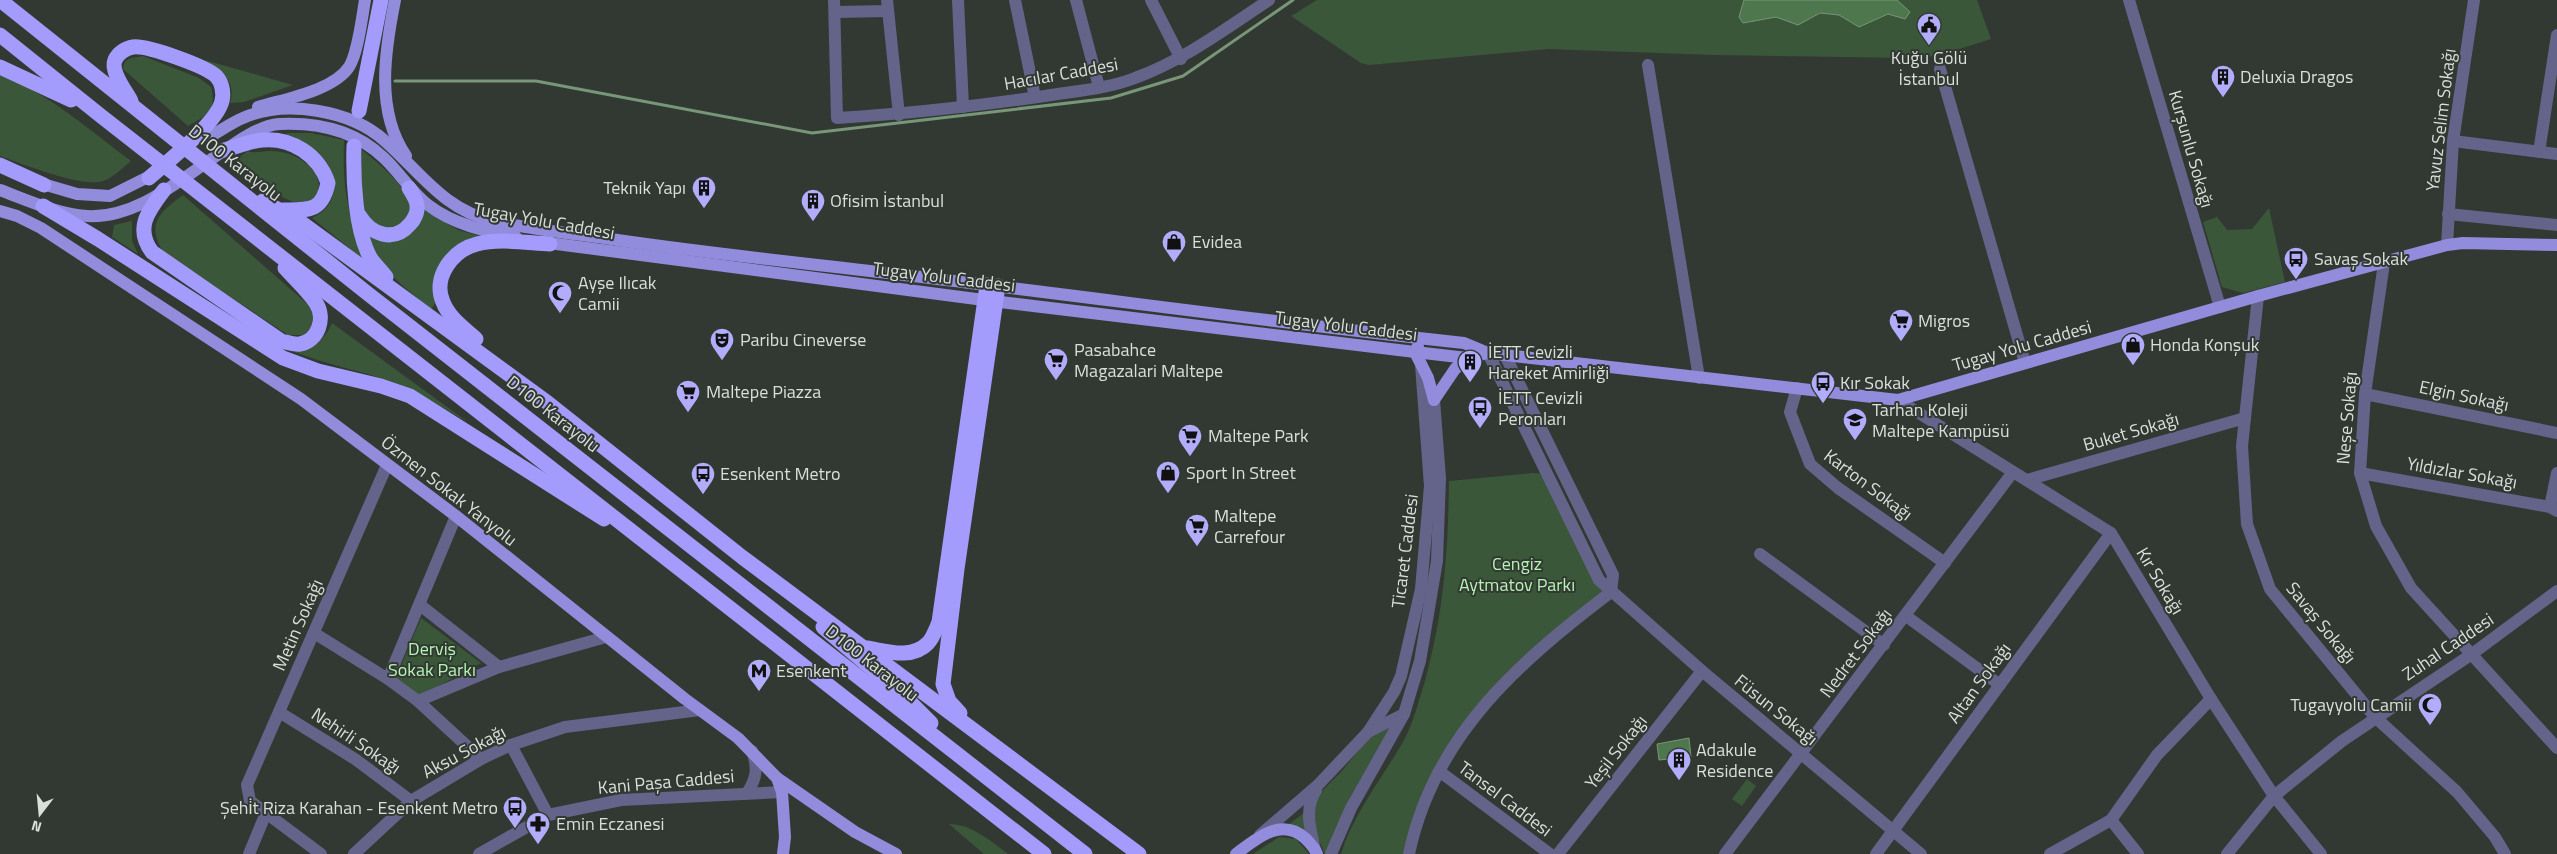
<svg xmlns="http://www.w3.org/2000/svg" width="2557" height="854" font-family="'Titillium Web',sans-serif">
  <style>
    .green { fill: #3b573a }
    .water { fill: #4e774e; stroke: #789678 }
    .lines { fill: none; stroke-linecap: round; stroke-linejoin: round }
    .stream { stroke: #789678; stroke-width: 3 }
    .minor { stroke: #64638a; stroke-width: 12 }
    .major { stroke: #918cdc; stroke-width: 12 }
    .highway { stroke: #a39cfd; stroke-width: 15 }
    .labels { text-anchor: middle; stroke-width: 4; stroke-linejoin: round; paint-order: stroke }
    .poi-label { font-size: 18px; fill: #dbdfdb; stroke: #323932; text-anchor: start }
    .street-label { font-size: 18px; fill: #dbdfdb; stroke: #323932 }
    .park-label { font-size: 18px; fill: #b4f3b3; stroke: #323932 }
  </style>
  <rect width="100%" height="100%" fill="#323932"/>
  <g class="green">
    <path d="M 1317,0 L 1977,0 L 1991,39 L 1937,56 L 1912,58 L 1715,55 L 1548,49 L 1369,65 L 1361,63 L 1291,16 Z"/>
    <path d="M 143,56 L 199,78 L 211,87 C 217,111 208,115 188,126 L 123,69 C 124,57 132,58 143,56 Z"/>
    <path d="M 204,60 L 293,85 L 244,102 L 230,103 C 237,81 221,71 204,60 Z"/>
    <path d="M 0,75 C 49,93 89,130 131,161 C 121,169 110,181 98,182 C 75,185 23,164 0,156 Z"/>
    <path d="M 288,133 L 311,133 L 344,140 C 342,188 348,221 369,264 L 312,218 C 330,209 337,196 332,177 C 330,171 329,163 324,159 C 313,148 297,142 283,135 Z"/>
    <path d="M 362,150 C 376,161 412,190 411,210 C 411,215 405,222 401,227 L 382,229 C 351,207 358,184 362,150 Z"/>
    <path d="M 248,151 C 254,154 263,151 270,151 C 283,151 296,155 306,163 C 328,180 321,210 291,201 C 274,195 250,172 235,160 Z"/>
    <path d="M 183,195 L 312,308 C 314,320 313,327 304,335 L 288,335 L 163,252 C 146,223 160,212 183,195 Z"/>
    <path d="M 2269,208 L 2285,282 L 2243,293 L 2222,287 L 2203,222 L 2217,217 L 2227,230 L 2252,229 Z"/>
    <path d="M 424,210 L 458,230 L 480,236 C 442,253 434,259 436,303 L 431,309 C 399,283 381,271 366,232 L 377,239 Z"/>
    <path d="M 132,221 L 132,241 L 138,254 L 112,237 L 114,225 Z"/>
    <path d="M 332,323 L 469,423 C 443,408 417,390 387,380 C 357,370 325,364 295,352 C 314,348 324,341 332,323 Z"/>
    <path d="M 1533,473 L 1548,474 L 1611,592 L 1575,619 L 1456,741 L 1409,854 L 1341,854 C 1353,813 1385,775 1405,738 C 1414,721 1419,699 1425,681 C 1444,611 1448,553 1449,481 Z"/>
    <path d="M 421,618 L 481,663 L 420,696 L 395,680 Z"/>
    <path d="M 1393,722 L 1350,797 L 1325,854 L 1316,834 L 1314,803 L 1320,793 L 1341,772 L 1372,734 Z"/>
    <path d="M 1747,779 L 1756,786 L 1742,806 L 1732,799 Z"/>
    <path d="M 1304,813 L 1307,835 L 1288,825 Z"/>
    <path d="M 949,824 C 971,824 991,841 1008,854 L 984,854 Z"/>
    <path d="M 1279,837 L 1296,839 L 1309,854 L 1253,854 Z"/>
  </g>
  <g class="water">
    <path d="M 1744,0 L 1897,0 L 1910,12 L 1905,19 L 1888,14 L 1859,27 L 1839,15 L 1820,13 L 1798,25 L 1776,17 L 1743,23 L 1739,17 Z"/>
    <path d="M 1689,738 L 1691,757 L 1659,760 L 1657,744 Z"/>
  </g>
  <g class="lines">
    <path class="stream" d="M 395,81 L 536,81 L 812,133 L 1111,98 L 1183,76 L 1293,0"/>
    <g class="minor">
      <path d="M 834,0 L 837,118 C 907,114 976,106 1045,96 C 1075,91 1107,89 1135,78 C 1184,60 1225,29 1269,0"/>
      <path d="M 887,0 L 899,115"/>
      <path d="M 958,0 L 963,107"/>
      <path d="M 1015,0 L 1035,97"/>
      <path d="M 1076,0 L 1099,87"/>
      <path d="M 1151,0 L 1181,59"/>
      <path d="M 2129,0 L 2220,307"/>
      <path d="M 835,12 L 888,11"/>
      <path d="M 1648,65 L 1699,378"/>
      <path d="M 1940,69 L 2025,363"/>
      <path d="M 2453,141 L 2557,154"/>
      <path d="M 2539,152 L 2557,35"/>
      <path d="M 2448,214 L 2557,225"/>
      <path d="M 2447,245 L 2453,141 L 2474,0"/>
      <path d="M 2384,263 L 2365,394 L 2360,473 L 2376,526 L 2411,588 L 2557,748"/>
      <path d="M 2258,296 L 2242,446 L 2247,524 L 2270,589 L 2375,717 L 2457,792 L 2495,837 L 2505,854"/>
      <path d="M 1488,353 L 1599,580 L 1702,671 L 1921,854"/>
      <path d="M 1505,355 L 1613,575 L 1611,592"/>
      <path d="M 1797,388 L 1790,412 L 1810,464 L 1838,488 L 1945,563"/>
      <path d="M 2365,394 L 2557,433"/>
      <path d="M 1898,400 L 2111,533 L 2211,699 L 2274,796 L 2321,854"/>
      <path d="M 2360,473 L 2550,507 L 2557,511"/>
      <path d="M 2027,480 L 2245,418"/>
      <path d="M 2550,507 L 2557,473"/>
      <path d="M 1760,554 L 1884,645"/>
      <path d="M 420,605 L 499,667"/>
      <path d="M 1906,616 L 2000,685"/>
      <path d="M 314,633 L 388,679 L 418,701 L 481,759"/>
      <path d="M 388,679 L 456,516"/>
      <path d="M 418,701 L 499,667 L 606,637"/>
      <path d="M 279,712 L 355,759 L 411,801"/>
      <path d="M 1368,732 L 1394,692 L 1401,676 L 1421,589 L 1430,486 L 1421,365"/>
      <path d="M 511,745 L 548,815"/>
      <path d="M 1439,771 L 1550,854"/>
      <path d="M 747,793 C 757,778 758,768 752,751"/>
      <path d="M 2111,820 L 2138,854"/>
      <path d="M 1260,835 L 1318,785 L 1368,732 L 1404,714"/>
      <path d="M 1315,850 C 1310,828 1304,809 1316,790"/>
      <path d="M 249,854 L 266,813"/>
      <path d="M 321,854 L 250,801 L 247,785 L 387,465"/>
      <path d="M 354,854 L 411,801 L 481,759 L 511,745 L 565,727 L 700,710"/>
      <path d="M 479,854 L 548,815 L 621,800 L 782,792"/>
      <path d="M 1331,854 L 1351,808 L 1404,714 L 1420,661 L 1437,561 L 1440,478 L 1434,400"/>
      <path d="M 1409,854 C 1434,735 1519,662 1611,592"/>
      <path d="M 1558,854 L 1702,671"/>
      <path d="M 1725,854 L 2013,472"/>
      <path d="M 1876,854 L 2111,533"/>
      <path d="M 2050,854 L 2111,820 L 2157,755 L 2211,699"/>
      <path d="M 2227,854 L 2274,796 L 2342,741 L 2472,654 L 2557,591"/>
    </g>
    <g class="major">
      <path d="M 395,0 C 385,50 375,111 406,156"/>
      <path d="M 258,107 C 284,99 333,91 349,67 C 358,53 362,17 365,0"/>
      <path d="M 209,137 C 220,131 231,123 243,118 C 285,99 351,110 385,141 C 420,172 445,211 494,221 C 530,229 567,233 604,238 C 703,253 804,263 904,275 C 1091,297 1277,323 1464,343 L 1488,353 L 1898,400 L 2258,296 L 2447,245 L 2463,243 L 2557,245"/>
      <path d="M 36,182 L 77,194 L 110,196 L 156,173"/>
      <path d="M 0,190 C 27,200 57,214 87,216 C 137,219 182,178 222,152 C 239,141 258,126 279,124 C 318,122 356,131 384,158 C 400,173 411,192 428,205 C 454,225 485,231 516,237"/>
      <path d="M 0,211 L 17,216 L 41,228 L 301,399 L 456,516 L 685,699 L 738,738 L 777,778 L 782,792 L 785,837 L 783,854"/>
      <path d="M 541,242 L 984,300 L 1415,352 L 1467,358 L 1488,353"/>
      <path d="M 1418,346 L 1415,352 L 1428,378 L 1434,400"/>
      <path d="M 1434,400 L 1455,369 L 1467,358"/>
      <path d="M 777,778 L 855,832 L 896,854"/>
      <path d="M 1236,854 C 1257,838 1281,817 1305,838 C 1310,843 1315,848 1317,854"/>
    </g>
    <g class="highway">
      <path d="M 0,0 L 367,293 L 1085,854"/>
      <path d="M 0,35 L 101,116 L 1044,854"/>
      <path d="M 0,67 L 71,100"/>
      <path d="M 131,101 C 126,91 110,72 115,60 C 118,53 126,48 133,47 C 147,45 205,66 216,76 C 222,82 224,93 222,101 C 217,123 167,162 149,178"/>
      <path d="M 359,111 L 381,0"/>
      <path d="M 354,146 C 353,178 355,231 371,259 C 375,265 382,271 386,277"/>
      <path d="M 224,150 C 236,147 250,141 262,140 C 291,137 319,155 328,183 C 322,212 309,210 283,210"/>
      <path d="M 0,165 L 44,185"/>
      <path d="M 164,190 C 149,210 134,228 152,252 L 281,341 C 286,342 294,345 300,344 C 318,341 326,318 316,303 C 308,291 295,279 285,268"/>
      <path d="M 263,201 L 299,221 L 548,403 L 742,557 L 1139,854"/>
      <path d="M 43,206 L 98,239 L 283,358 L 318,371 L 381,386 L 410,396 L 604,519"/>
      <path d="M 359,215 C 371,235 394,243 410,224 C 414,220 418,212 417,206 C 417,200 412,193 409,188"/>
      <path d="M 476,339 C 464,328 449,318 443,302 C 432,277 453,250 477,244 C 499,238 528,243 550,244"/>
      <path d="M 823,627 L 905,697 L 931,723"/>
      <path d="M 867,648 C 886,651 912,660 928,643 C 933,638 936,629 939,622 L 987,285"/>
      <path d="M 960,713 L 949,701 L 943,684 L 957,569 L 998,286"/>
    </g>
  </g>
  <defs>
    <symbol id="civic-pin" viewBox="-11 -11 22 30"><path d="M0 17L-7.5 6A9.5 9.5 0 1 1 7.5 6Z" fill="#b1adfa" stroke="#323932"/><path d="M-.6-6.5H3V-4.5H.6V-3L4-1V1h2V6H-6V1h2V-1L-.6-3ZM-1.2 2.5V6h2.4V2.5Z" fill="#111"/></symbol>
    <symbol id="building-pin" viewBox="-11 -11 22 30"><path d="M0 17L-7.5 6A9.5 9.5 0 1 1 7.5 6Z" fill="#b1adfa" stroke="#323932"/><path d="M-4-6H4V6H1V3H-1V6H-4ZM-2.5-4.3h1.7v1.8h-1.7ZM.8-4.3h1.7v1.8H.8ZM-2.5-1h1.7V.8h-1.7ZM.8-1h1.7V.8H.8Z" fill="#111"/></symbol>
    <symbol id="shop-pin" viewBox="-11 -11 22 30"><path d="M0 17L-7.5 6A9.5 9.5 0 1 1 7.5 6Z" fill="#b1adfa" stroke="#323932"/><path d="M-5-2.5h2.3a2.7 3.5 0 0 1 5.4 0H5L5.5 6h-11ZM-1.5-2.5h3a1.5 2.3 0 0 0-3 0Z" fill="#111"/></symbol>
    <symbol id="bus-pin" viewBox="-11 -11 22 30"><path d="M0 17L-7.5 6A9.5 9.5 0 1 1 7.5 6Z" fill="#b1adfa" stroke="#323932"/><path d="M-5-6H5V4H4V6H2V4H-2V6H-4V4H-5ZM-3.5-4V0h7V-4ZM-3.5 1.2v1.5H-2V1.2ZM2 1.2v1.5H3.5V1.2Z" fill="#111"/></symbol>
    <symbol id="mosque-pin" viewBox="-11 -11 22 30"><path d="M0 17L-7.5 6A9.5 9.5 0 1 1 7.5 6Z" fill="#b1adfa" stroke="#323932"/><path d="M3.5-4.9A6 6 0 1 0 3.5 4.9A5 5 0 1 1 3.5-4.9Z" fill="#111"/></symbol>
    <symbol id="supermarket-pin" viewBox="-11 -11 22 30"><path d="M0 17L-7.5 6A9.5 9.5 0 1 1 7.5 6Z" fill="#b1adfa" stroke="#323932"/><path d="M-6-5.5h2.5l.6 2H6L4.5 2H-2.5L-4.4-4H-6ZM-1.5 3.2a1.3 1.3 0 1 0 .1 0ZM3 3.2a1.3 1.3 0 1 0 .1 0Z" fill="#111"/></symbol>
    <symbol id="theatre-pin" viewBox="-11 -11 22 30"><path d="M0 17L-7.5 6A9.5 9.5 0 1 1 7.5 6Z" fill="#b1adfa" stroke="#323932"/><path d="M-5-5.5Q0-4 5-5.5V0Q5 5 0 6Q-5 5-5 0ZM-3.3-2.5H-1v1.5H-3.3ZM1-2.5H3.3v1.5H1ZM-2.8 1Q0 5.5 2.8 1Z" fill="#111"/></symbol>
    <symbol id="school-pin" viewBox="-11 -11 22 30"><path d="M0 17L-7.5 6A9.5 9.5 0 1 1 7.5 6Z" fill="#b1adfa" stroke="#323932"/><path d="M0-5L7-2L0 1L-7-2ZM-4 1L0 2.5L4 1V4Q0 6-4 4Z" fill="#111"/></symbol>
    <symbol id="metro-pin" viewBox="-11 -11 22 30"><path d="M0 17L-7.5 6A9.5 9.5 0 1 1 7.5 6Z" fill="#b1adfa" stroke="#323932"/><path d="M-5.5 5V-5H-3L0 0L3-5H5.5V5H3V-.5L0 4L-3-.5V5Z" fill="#111"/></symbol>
    <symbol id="pharmacy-pin" viewBox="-11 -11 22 30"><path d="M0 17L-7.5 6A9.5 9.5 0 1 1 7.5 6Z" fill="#b1adfa" stroke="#323932"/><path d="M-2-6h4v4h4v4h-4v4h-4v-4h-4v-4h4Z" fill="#111"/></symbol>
  </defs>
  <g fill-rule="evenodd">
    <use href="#civic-pin" x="1915" y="11" width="28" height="38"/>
    <use href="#building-pin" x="2209" y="63" width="28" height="38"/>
    <use href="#building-pin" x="690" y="174" width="28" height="38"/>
    <use href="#building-pin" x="799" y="187" width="28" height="38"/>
    <use href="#shop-pin" x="1160" y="228" width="28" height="38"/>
    <use href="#bus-pin" x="2282" y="245" width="28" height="38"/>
    <use href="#mosque-pin" x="546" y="279" width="28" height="38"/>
    <use href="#supermarket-pin" x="1887" y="307" width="28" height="38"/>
    <use href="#theatre-pin" x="708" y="326" width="28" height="38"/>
    <use href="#shop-pin" x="2119" y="331" width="28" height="38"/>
    <use href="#supermarket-pin" x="1042" y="346" width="28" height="38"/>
    <use href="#building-pin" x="1456" y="348" width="28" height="38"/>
    <use href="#bus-pin" x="1809" y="369" width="28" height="38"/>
    <use href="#supermarket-pin" x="674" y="378" width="28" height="38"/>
    <use href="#bus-pin" x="1466" y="394" width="28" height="38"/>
    <use href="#school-pin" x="1841" y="406" width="28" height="38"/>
    <use href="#supermarket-pin" x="1176" y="422" width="28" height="38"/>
    <use href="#shop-pin" x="1154" y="459" width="28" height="38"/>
    <use href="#bus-pin" x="689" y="460" width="28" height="38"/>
    <use href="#supermarket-pin" x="1183" y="512" width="28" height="38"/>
    <use href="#metro-pin" x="745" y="657" width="28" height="38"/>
    <use href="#mosque-pin" x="2416" y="691" width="28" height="38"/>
    <use href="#building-pin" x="1665" y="746" width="28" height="38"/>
    <use href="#bus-pin" x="501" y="794" width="28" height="38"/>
    <use href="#pharmacy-pin" x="524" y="810" width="28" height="38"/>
  </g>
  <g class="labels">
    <g class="poi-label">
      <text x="1929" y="64" text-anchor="middle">Kuğu Gölü<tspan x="1929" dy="21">İstanbul</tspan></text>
      <text x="2240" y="83">Deluxia Dragos</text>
      <text x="686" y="194" text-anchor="end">Teknik Yapı</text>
      <text x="830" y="207">Ofisim İstanbul</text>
      <text x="1192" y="248">Evidea</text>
      <text x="2314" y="265">Savaş Sokak</text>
      <text x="578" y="289">Ayşe Ilıcak<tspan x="578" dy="21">Camii</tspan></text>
      <text x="1918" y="327">Migros</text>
      <text x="740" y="346">Paribu Cineverse</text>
      <text x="2150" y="351">Honda Konşuk</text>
      <text x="1074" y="356">Pasabahce<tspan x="1074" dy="21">Magazalari Maltepe</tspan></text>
      <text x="1488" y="358">İETT Cevizli<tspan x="1488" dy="21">Hareket Amirliği</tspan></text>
      <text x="1840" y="389">Kır Sokak</text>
      <text x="706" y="398">Maltepe Piazza</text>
      <text x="1498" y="404">İETT Cevizli<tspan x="1498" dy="21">Peronları</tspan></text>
      <text x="1872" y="416">Tarhan Koleji<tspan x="1872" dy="21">Maltepe Kampüsü</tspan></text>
      <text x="1208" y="442">Maltepe Park</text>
      <text x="1186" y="479">Sport In Street</text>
      <text x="720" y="480">Esenkent Metro</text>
      <text x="1214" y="522">Maltepe<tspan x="1214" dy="21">Carrefour</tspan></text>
      <text x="776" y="677">Esenkent</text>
      <text x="2412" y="711" text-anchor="end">Tugayyolu Camii</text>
      <text x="1696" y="756">Adakule<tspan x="1696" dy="21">Residence</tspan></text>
      <text x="498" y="814" text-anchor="end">Şehi̇t Riza Karahan - Esenkent Metro</text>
      <text x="556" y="830">Emin Eczanesi</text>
    </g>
    <g class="street-label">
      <text transform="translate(1061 74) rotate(-10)" y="6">Hacılar Caddesi</text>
      <text transform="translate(2441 120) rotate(-83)" y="6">Yavuz Selim Sokağı</text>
      <text transform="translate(2191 149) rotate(74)" y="6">Kurşunlu Sokağı</text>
      <text transform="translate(235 163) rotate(38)" y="6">D100 Karayolu</text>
      <text transform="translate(544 221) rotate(10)" y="6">Tugay Yolu Caddesi</text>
      <text transform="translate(944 277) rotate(7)" y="6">Tugay Yolu Caddesi</text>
      <text transform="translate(1346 326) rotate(7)" y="6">Tugay Yolu Caddesi</text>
      <text transform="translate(2022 346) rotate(-16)" y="6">Tugay Yolu Caddesi</text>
      <text transform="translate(2464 396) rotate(12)" y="6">Elgin Sokağı</text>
      <text transform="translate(553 414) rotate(38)" y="6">D100 Karayolu</text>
      <text transform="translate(2347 418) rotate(-85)" y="6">Neşe Sokağı</text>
      <text transform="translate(2131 432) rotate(-16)" y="6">Buket Sokağı</text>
      <text transform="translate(2462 473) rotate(10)" y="6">Yıldızlar Sokağı</text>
      <text transform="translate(1868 485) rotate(37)" y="6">Karton Sokağı</text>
      <text transform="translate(449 491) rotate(38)" y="6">Özmen Sokak Yanyolu</text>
      <text transform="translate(1405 551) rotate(-83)" y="6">Ticaret Caddesi</text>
      <text transform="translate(2160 581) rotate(59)" y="6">Kır Sokağı</text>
      <text transform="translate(2321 623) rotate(51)" y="6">Savaş Sokağı</text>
      <text transform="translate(298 625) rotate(-66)" y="6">Metin Sokağı</text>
      <text transform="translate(2448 647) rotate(-34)" y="6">Zuhal Caddesi</text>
      <text transform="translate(1856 653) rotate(-53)" y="6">Nedret Sokağı</text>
      <text transform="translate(872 663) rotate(38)" y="6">D100 Karayolu</text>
      <text transform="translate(1979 683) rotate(-54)" y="6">Altan Sokağı</text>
      <text transform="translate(1776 710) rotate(39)" y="6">Füsun Sokağı</text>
      <text transform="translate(356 741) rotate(34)" y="6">Nehirli Sokağı</text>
      <text transform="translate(464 752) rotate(-28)" y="6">Aksu Sokağı</text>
      <text transform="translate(1616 752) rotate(-52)" y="6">Yeşil Sokağı</text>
      <text transform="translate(666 782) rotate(-5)" y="6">Kani Paşa Caddesi</text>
      <text transform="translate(1505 799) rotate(37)" y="6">Tansel Caddesi</text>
    </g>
    <g class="park-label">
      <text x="1517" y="570">Cengiz<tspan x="1517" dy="21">Aytmatov Parkı</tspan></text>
      <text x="432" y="655">Derviş<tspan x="432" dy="21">Sokak Parkı</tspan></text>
    </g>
  </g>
  <g transform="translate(40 814) rotate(196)" stroke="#323932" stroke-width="4" paint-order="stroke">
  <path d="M0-4L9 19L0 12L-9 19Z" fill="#dbdfdb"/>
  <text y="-8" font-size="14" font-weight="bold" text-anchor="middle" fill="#dbdfdb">N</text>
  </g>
</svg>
